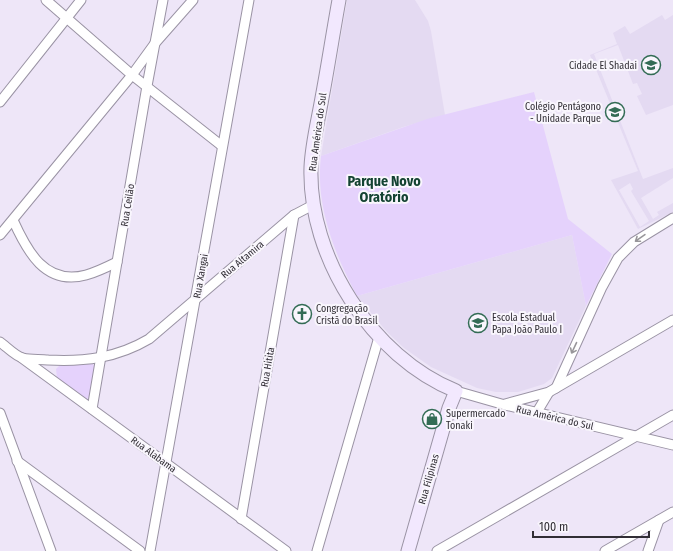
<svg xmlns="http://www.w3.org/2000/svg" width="673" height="551" font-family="'Fira Sans Condensed',sans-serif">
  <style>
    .built { fill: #e4daf2; fill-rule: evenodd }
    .green { fill: #e5d2fc }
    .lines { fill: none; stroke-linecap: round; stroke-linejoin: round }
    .street-casing { stroke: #9a93a4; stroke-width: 11 }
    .secondary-casing { stroke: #9a93a4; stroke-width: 15 }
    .street { stroke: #fff; stroke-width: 9 }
    .secondary { stroke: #f2e8fe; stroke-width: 13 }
    .oneway { stroke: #98969a }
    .labels { text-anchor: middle; stroke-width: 4; stroke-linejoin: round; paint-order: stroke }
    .poi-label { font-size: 10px; fill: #312e35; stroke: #f9f6fd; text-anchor: start }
    .street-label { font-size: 10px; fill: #312e35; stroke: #f9f6fd }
    .district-label { font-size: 14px; font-weight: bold; fill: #144332; stroke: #f9f6fd }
  </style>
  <rect width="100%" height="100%" fill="#eee6f8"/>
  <g class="built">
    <path d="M 347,0 L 415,0 L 428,21 L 431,31 L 445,115 L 403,127 L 321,156 Z"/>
    <path d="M 662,15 L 665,20 L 673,15 L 673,105 L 646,115 L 637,96 L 642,94 L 637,83 L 633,84 L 618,45 L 594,54 L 643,179 L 673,168 L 673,178 L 641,198 L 653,219 L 659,215 L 657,212 L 673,203 L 673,212 L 638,229 L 611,180 L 638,171 L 590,55 L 617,44 L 613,33 L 625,26 L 630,34 ZM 630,183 L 633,189 L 631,191 L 649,221 L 640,227 L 619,190 Z"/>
    <path d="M 572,235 L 586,306 L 552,378 L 544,384 L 518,392 L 496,392 L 477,388 L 431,367 L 404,348 L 387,332 L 357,296 Z"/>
  </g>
  <g class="green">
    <path d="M 534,92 L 568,219 L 612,254 L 586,306 L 572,235 L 357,296 C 334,253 315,205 321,156 L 427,119 Z"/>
    <path d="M 93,364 L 95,368 L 88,400 L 57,378 L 56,369 L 60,365 Z"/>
  </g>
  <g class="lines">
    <defs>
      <g id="street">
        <path d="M 46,0 L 132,75 L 222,146"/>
        <path d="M 0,102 L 81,0"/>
        <path d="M 13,220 C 27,251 45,286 86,275 C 97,272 107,267 117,262"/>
        <path d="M 0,235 L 132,75 L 156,42 L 193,0"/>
        <path d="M 0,342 C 6,346 15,356 23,358 C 30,360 40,359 48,360 C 84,362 117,358 149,339 L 294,215 L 313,205"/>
        <path d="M 22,358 L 286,551"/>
        <path d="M 556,388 L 602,287 L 618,258 L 634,242 L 673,218"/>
        <path d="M 456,391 L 505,405 L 673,445"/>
        <path d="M 505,404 L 549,392 L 673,320"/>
        <path d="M 92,409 L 147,86 L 163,0"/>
        <path d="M 537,412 L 549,392"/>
        <path d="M 0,413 L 51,551"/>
        <path d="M 17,461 L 140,551"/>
        <path d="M 241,519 L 294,215"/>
        <path d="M 150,551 L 249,0"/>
        <path d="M 317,551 L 379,337"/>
        <path d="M 437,551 L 673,415"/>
        <path d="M 605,551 L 673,512"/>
        <path d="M 648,551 L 659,520"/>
      </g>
      <path id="secondary" d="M 339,0 C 333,33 328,66 322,98 C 318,121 312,144 311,167 C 308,257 372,357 456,391 L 449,408 L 408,551"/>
    </defs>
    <use href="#street" class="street-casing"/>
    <use href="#secondary" class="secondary-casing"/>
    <use href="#street" class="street"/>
    <use href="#secondary" class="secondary"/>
  </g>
  <defs><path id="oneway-shaft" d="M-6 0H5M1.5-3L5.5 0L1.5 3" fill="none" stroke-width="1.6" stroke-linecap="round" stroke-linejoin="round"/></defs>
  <g class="oneway">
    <use href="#oneway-shaft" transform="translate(640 238) rotate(145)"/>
    <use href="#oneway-shaft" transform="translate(574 348) rotate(115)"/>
  </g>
  <defs>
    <symbol id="school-ring" viewBox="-11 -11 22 22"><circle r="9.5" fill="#f9f6fd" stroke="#336c55" stroke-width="1.5"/><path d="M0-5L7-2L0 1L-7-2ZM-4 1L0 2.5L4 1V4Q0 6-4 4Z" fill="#336c55"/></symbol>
    <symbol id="church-ring" viewBox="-11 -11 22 22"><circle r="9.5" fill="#f9f6fd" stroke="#336c55" stroke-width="1.5"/><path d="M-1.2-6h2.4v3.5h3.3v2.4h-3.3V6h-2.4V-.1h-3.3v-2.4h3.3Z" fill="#336c55"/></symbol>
    <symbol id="shop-ring" viewBox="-11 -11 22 22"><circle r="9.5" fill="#f9f6fd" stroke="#336c55" stroke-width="1.5"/><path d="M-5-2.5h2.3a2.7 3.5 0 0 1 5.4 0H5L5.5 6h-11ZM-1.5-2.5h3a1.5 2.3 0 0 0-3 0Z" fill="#336c55"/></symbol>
  </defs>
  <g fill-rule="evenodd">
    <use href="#school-ring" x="640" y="54" width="22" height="22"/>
    <use href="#school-ring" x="604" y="101" width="22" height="22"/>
    <use href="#church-ring" x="291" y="303" width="22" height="22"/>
    <use href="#school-ring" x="467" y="312" width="22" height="22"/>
    <use href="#shop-ring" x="421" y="408" width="22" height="22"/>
  </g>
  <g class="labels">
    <g class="poi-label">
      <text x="637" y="69" text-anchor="end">Cidade El Shadai</text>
      <text x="601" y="110" text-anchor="end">Colégio Pentágono<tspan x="601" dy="12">- Unidade Parque</tspan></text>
      <text x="316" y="312">Congregação<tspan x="316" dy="12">Cristã do Brasil</tspan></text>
      <text x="492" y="321">Escola Estadual<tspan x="492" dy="12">Papa João Paulo I</tspan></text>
      <text x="446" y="417">Supermercado<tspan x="446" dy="12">Tonaki</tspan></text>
    </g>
    <g class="street-label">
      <text transform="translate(317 132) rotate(-82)" y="4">Rua América do Sul</text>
      <text transform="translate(127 205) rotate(-81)" y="4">Rua Ceilão</text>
      <text transform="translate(242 259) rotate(-40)" y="4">Rua Altamira</text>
      <text transform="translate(200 276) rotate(-80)" y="4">Rua Xangai</text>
      <text transform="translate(267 367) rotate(-80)" y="4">Rua Hitita</text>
      <text transform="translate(555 417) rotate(13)" y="4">Rua América do Sul</text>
      <text transform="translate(154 454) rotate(36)" y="4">Rua Alabama</text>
      <text transform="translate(428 479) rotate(-74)" y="4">Rua Filipinas</text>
    </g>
    <g class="district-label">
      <text x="384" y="186">Parque Novo<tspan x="384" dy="16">Oratório</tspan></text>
    </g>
  </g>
  <path d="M533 531v6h116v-6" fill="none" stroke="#312e35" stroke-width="2"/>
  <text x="539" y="531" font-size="12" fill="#312e35" stroke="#f9f6fd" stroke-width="3" paint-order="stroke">100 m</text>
</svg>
